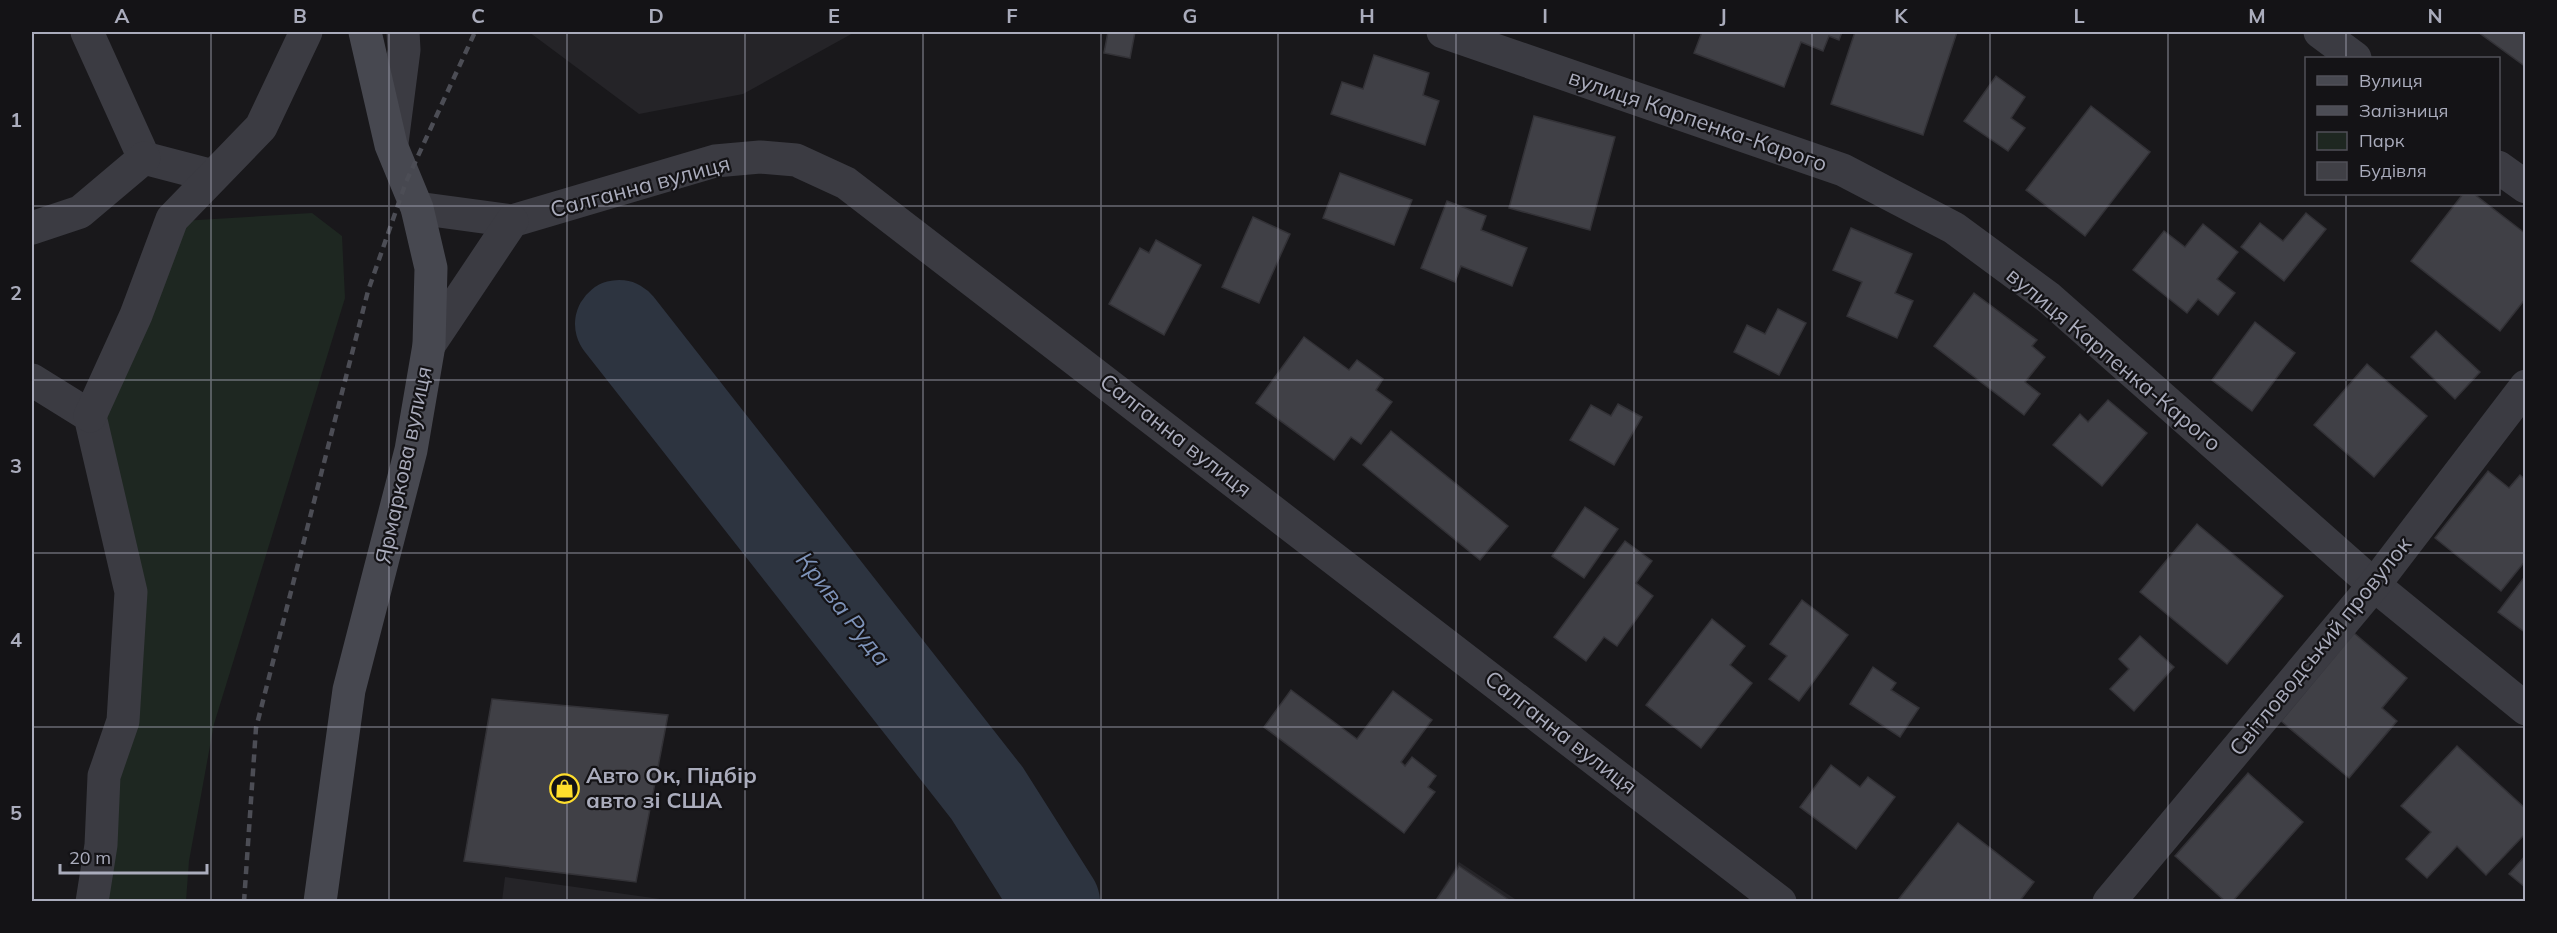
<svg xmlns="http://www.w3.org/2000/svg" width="2557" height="933" font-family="Mulish,sans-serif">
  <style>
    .built { fill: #252428 }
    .green { fill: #1e2721 }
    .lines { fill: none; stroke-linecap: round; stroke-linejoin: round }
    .river { stroke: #2d3440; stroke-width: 88 }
    .building { fill: #404046; stroke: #333237; stroke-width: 1.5 }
    .minor { stroke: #3b3b42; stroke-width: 33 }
    .tertiary { stroke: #3b3b42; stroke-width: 33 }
    .secondary { stroke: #474850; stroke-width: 33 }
    .rail { stroke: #4c4d55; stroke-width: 4.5; stroke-dasharray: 8 6; stroke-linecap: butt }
    .grid { fill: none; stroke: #aaacbc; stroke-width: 1.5; stroke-opacity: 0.55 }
    .labels { text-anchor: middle; stroke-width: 4.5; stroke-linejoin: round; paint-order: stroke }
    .street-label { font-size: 22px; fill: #aaacbc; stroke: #141316 }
    .poi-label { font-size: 22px; font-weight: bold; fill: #aaacbc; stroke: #141316; text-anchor: start }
    .water-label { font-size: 24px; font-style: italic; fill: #7e93b9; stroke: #141316 }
    .neatline { fill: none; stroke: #aaacbc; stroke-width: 2 }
    .grid-label { font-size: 20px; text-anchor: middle; font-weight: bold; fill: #aaacbc }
  </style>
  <rect width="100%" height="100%" fill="#19181b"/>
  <g class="built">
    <path d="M 529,32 L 855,32 L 743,94 L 639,114 Z"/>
    <path d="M 1459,862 L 1518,901 L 1434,902 Z"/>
    <path d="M 505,877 L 674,901 L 502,901 Z"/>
  </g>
  <path class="green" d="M 312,213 L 342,236 L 345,298 L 214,724 L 189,861 L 186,901 L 97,902 L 111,782 L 134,713 L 102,409 L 181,221 Z"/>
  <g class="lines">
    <path class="river" d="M 619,324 L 987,793 L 1056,902"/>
  </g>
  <g class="building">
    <path d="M 1108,32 L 1135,32 L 1130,58 L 1104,53 Z"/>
    <path d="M 1702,32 L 1842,32 L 1839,40 L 1829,36 L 1823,51 L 1801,42 L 1784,87 L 1694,53 Z"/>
    <path d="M 1855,32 L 1957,32 L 1923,135 L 1831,104 Z"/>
    <path d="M 2478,32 L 2526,32 L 2526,67 Z"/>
    <path d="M 1374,55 L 1429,73 L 1423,95 L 1439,101 L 1425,145 L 1331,114 L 1342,82 L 1363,89 Z"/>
    <path d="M 1996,76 L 2025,97 L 2011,118 L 2025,128 L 2008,151 L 1964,121 Z"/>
    <path d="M 2091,106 L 2150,152 L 2085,236 L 2026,190 Z"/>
    <path d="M 1534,116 L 1615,137 L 1590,230 L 1509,208 Z"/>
    <path d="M 1340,173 L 1412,200 L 1394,245 L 1323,218 Z"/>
    <path d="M 2463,194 L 2474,194 L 2526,234 L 2526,298 L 2500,331 L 2411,261 Z"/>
    <path d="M 1447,201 L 1486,216 L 1481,230 L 1527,248 L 1512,286 L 1461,266 L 1455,282 L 1421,268 Z"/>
    <path d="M 2306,213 L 2326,229 L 2284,281 L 2241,247 L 2260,223 L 2283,241 Z"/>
    <path d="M 1253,217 L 1290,234 L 1259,303 L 1222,287 Z"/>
    <path d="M 2203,224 L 2238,252 L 2217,279 L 2235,293 L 2218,315 L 2198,299 L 2187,313 L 2133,270 L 2164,231 L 2185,247 Z"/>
    <path d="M 1851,228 L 1912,254 L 1895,293 L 1913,301 L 1897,338 L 1847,316 L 1862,282 L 1833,270 Z"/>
    <path d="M 1156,240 L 1201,265 L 1164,335 L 1109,304 L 1140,248 L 1149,253 Z"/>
    <path d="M 1974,293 L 2037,340 L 2032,346 L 2045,357 L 2025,382 L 2040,394 L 2024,415 L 1934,346 Z"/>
    <path d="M 1778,309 L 1806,323 L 1779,375 L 1734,352 L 1747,325 L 1765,334 Z"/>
    <path d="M 2255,322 L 2295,353 L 2252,411 L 2212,380 Z"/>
    <path d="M 2436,331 L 2480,372 L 2455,399 L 2411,357 Z"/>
    <path d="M 1304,337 L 1349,370 L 1357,360 L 1383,379 L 1376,390 L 1392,402 L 1361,444 L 1351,437 L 1334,460 L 1256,403 Z"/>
    <path d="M 2367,364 L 2427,416 L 2374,477 L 2314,425 Z"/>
    <path d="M 2108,400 L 2147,433 L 2102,486 L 2053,445 L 2080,414 L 2088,422 Z"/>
    <path d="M 1618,404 L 1642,417 L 1614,465 L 1570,440 L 1591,405 L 1611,416 Z"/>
    <path d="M 1391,431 L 1508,526 L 1480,560 L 1363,465 Z"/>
    <path d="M 2488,471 L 2509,488 L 2520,475 L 2526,480 L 2526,560 L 2501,591 L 2435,538 Z"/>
    <path d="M 1585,507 L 1618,529 L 1584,578 L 1552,556 Z"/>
    <path d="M 2197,524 L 2283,596 L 2227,664 L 2140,592 Z"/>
    <path d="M 1625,541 L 1652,561 L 1636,583 L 1653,596 L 1617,646 L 1604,637 L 1586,661 L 1554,637 Z"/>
    <path d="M 2526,575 L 2526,633 L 2498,612 Z"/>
    <path d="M 1802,600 L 1848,635 L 1799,701 L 1769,679 L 1787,656 L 1770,644 Z"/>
    <path d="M 1712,619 L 1745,646 L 1730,665 L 1752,683 L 1701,748 L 1646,705 Z"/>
    <path d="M 2354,633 L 2407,678 L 2382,708 L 2397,721 L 2349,778 L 2281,721 Z"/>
    <path d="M 2140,636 L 2174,667 L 2134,711 L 2110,689 L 2129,669 L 2119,659 Z"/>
    <path d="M 1873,667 L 1896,683 L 1891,690 L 1919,708 L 1900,737 L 1850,704 Z"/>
    <path d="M 1291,690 L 1357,739 L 1393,691 L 1432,720 L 1401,762 L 1405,766 L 1412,757 L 1436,776 L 1428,787 L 1435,792 L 1404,833 L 1264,727 Z"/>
    <path d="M 492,699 L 668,715 L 636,882 L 464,861 Z"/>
    <path d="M 2457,746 L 2526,809 L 2526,833 L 2486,875 L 2457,846 L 2427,878 L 2406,859 L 2431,832 L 2401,806 Z"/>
    <path d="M 1831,765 L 1860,787 L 1868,777 L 1895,797 L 1856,849 L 1800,807 Z"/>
    <path d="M 2248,773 L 2303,822 L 2232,902 L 2226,902 L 2175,856 Z"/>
    <path d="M 1958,823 L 2034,882 L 2019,902 L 1898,900 Z"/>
    <path d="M 2526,855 L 2526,888 L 2509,874 Z"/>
    <path d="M 1459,866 L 1512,902 L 1435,902 Z"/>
  </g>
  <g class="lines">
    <g class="minor">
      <path d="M 87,32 L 144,158 L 213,176"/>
      <path d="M 1443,32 L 1843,170 L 1954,228 L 2049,298 L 2374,585 L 2526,709"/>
      <path d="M 2320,32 L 2355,58"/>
      <path d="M 392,143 L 404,50 L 403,32"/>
      <path d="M 2498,167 L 2526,187"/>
      <path d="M 32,228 L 80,212 L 144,158"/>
      <path d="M 32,380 L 90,416 L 131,592 L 123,721 L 104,776 L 101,845 L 92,902"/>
      <path d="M 90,416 L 136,315 L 172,219 L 261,127 L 306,32"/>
      <path d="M 2109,902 L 2374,585 L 2526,386"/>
    </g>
    <g class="tertiary">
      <path d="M 417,208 L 512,221 L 715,161 L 760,157 L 796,160 L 846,183 L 1780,902"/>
      <path d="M 429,345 L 512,221"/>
    </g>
    <path class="secondary" d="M 320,902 L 349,690 L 411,450 L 429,345 L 431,268 L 417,208 L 391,145 L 365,32"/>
    <path class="rail" d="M 244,902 L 256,728 L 368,291 L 406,182 L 475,32"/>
  </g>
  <path class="grid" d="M 211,32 L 211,902M 389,32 L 389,902M 567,32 L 567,902M 745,32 L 745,902M 923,32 L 923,902M 1101,32 L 1101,902M 1278,32 L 1278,902M 1456,32 L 1456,902M 1634,32 L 1634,902M 1812,32 L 1812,902M 1990,32 L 1990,902M 2168,32 L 2168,902M 2346,32 L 2346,58M 2346,194 L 2346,902M 32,206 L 2526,206M 32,380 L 2526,380M 32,553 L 2526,553M 32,727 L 2526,727"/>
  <defs>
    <symbol id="shop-ring" viewBox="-11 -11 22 22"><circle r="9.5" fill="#141316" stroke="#ffde2c" stroke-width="1.5"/><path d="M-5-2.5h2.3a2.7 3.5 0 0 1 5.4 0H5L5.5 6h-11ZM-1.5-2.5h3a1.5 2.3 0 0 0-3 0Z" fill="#ffde2c"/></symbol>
  </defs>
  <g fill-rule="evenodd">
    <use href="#shop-ring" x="548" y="772" width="33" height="33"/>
  </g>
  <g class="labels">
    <g class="street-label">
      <text transform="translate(1698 120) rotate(19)" y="8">вулиця Карпенка-Карого</text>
      <text transform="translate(640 186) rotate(-15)" y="8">Салганна вулиця</text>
      <text transform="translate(2114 359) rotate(40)" y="8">вулиця Карпенка-Карого</text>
      <text transform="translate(1176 435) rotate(38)" y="8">Салганна вулиця</text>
      <text transform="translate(403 465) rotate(-78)" y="8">Ярмаркова вулиця</text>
      <text transform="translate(2320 646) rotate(-51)" y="8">Світловодський провулок</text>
      <text transform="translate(1561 732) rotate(38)" y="8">Салганна вулиця</text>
    </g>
    <g class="poi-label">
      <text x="586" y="783">Авто Ок, Підбір<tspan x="586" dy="25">авто зі США</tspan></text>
    </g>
    <g class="water-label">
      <text transform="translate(843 609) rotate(52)" y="8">Крива Руда</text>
    </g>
  </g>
  <rect width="2557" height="933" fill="none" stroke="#141316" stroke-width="66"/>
  <rect x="2305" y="57" width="195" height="138" fill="#141316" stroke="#505058" stroke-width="1.5"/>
  <rect x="2317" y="76" width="30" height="9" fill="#474850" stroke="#505058" stroke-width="1.5"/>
  <text x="2359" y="87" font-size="18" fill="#aaacbc">Вулиця</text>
  <rect x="2317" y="106" width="30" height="9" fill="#4c4d55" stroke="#505058" stroke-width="1.5"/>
  <text x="2359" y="117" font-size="18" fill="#aaacbc">Залізниця</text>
  <rect x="2317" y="132" width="30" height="18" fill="#1e2721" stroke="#505058" stroke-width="1.5"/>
  <text x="2359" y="147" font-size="18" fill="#aaacbc">Парк</text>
  <rect x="2317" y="162" width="30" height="18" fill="#404046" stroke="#505058" stroke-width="1.5"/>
  <text x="2359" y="177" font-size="18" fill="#aaacbc">Будівля</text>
  <path d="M60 864v9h147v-9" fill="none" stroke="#aaacbc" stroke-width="3"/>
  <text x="69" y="864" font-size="18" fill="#aaacbc" stroke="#141316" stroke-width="4.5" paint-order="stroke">20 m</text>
  <rect x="33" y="33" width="2491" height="867" class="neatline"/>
  <g class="grid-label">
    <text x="122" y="23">A</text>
    <text x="300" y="23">B</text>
    <text x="478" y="23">C</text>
    <text x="656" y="23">D</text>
    <text x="834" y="23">E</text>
    <text x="1012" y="23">F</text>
    <text x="1190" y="23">G</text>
    <text x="1367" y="23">H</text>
    <text x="1545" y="23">I</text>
    <text x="1723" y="23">J</text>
    <text x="1901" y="23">K</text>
    <text x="2079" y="23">L</text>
    <text x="2257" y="23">M</text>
    <text x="2435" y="23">N</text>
    <text x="16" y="127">1</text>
    <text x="16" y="300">2</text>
    <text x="16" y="473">3</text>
    <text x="16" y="647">4</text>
    <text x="16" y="820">5</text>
  </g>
</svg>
